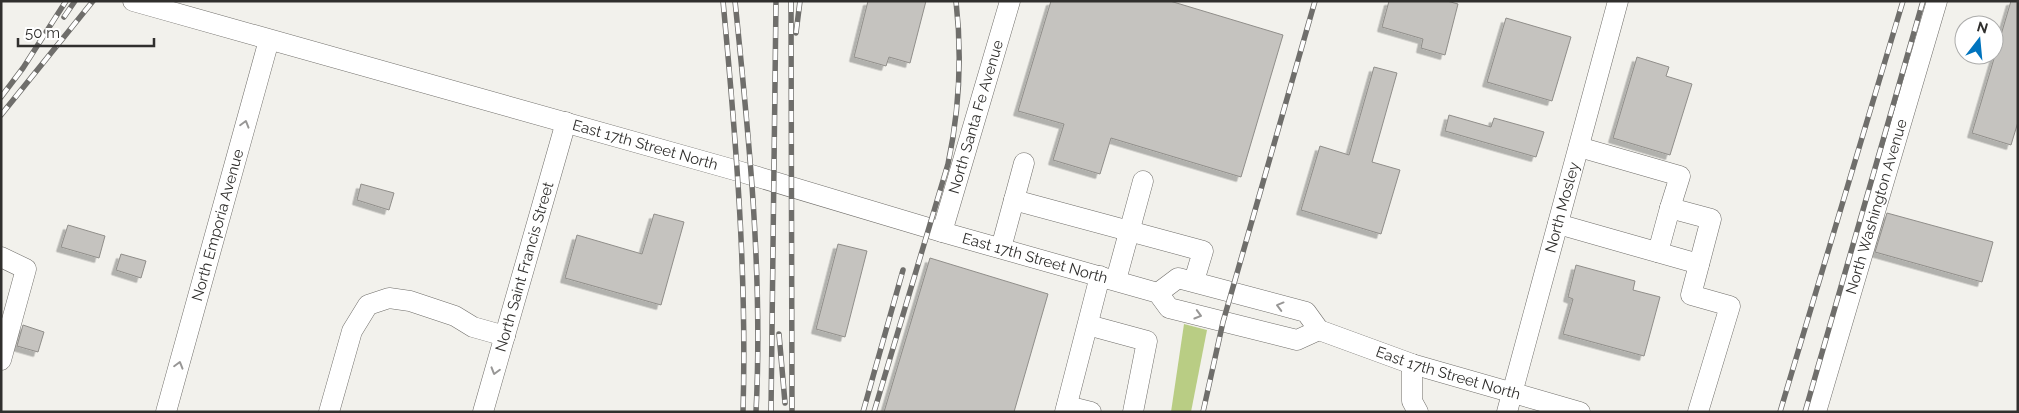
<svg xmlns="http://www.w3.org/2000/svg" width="2019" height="413" font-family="Raleway,sans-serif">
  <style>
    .green { fill: #b9cd84 }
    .building { fill: #c5c3bf; stroke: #908e8a; filter: url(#shadow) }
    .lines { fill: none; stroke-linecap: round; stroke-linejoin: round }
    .minor-casing { stroke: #6f6d69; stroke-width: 21 }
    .minor { stroke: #fff; stroke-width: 20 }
    .rail-casing { stroke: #6f6e6b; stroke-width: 5.5 }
    .rail { stroke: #fff; stroke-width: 4; stroke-dasharray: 11; stroke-linecap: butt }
    .oneway { stroke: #989796 }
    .labels { text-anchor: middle; stroke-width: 4; stroke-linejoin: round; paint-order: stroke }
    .street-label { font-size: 15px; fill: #302f2d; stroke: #fff }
  </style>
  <defs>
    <filter id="shadow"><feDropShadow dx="-4.5" dy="4.5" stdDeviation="0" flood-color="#0004"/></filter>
  </defs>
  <rect width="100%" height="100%" fill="#f2f1ec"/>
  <path class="green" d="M 1184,324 L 1207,330 L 1191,412 L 1171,412 Z"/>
  <g class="building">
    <path d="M 868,1 L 926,1 L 910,63 L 889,57 L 886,66 L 854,57 Z"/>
    <path d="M 1051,1 L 1170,1 L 1283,35 L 1241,177 L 1111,138 L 1100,174 L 1053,160 L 1064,124 L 1018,111 Z"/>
    <path d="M 1389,1 L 1447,1 L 1458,4 L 1445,55 L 1421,48 L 1423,39 L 1382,27 Z"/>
    <path d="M 2011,1 L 2018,1 L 2018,122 L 2011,145 L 1972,133 Z"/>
    <path d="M 1506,18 L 1571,37 L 1552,101 L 1487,82 Z"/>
    <path d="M 1637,57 L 1669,67 L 1666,76 L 1692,84 L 1670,155 L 1613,138 Z"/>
    <path d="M 1374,67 L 1397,73 L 1372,162 L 1400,170 L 1381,234 L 1301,210 L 1320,146 L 1349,155 Z"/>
    <path d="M 1449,115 L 1491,127 L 1494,118 L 1544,132 L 1536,157 L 1445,131 Z"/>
    <path d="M 361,184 L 394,193 L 389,210 L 357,200 Z"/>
    <path d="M 1887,213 L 1993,242 L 1982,282 L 1875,252 Z"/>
    <path d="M 654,214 L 684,222 L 661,305 L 565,278 L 577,235 L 642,254 Z"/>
    <path d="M 68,225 L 105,236 L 99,258 L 61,247 Z"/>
    <path d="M 838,244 L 867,251 L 845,337 L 816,329 Z"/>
    <path d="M 121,254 L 146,261 L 141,278 L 116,270 Z"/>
    <path d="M 930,258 L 1048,294 L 1014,412 L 884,412 Z"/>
    <path d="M 1576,265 L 1635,281 L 1633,290 L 1660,297 L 1644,356 L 1563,334 L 1573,299 L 1568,297 Z"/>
    <path d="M 23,325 L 44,332 L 38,352 L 17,346 Z"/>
  </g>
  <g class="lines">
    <defs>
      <g id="minor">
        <path id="s1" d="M 133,1 L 738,171 L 942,232 L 1158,293 L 1169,308 L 1297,340 L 1319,330"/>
        <path d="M 1579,147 L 1680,176 L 1670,208 L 1711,219 L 1691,295 L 1730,306 L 1698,412"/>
        <path d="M 1014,200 L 1203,251 L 1194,281"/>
        <path d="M 1558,224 L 1699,264"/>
        <path id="s2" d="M 942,232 L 1010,1"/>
        <path d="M 1001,248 L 1024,163"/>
        <path d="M 1658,252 L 1670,208"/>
        <path d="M 1,257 L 26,269 L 1,360"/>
        <path d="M 1116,280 L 1143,181"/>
        <path id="s3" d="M 1158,293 L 1178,278 L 1306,312 L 1319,330 L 1412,364 L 1580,412"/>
        <path d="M 1088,325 L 1147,341 L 1133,412"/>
        <path d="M 1412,364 L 1412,401 L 1418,412"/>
        <path d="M 1067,406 L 1091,412"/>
        <path id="s4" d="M 166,412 L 269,40"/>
        <path d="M 329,412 L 352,331 L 368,305 L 389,298 L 410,301 L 455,316 L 473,327 L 505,336"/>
        <path id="s5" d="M 483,412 L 566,122"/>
        <path d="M 1065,412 L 1100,276"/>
        <path id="s6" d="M 1507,412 L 1618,1"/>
        <path id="s7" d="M 1816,412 L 1937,1"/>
      </g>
    </defs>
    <use href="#minor" class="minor-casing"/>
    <use href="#minor" class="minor"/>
    <defs>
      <g id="rail">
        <path d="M 723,1 C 736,140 747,273 743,412"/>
        <path d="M 735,1 C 749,137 763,275 756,412"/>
        <path d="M 791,1 L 792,412"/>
        <path d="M 64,17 L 75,1"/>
        <path d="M 796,33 L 800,1"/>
        <path d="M 1,97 L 23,68 L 66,1"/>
        <path d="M 1,115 L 93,1"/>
        <path d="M 779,334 L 785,403"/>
        <path d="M 771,412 L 776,1"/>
        <path d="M 863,412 L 903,270"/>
        <path d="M 874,412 L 948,164 C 959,112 962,54 956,1"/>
        <path d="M 1203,412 L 1223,322 L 1315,1"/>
        <path d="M 1780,412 L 1903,1"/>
        <path d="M 1805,412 L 1923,1"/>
      </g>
    </defs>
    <use href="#rail" class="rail-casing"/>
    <use href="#rail" class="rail"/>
  </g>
  <defs><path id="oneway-chevron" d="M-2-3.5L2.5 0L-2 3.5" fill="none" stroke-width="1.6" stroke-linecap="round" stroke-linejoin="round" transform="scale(1.25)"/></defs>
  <g class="oneway">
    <use href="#oneway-chevron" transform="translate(245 124) rotate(-74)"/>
    <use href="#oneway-chevron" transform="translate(1280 306) rotate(-165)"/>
    <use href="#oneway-chevron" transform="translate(1198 315) rotate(16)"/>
    <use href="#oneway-chevron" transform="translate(179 365) rotate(-74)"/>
    <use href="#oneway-chevron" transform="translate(495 371) rotate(106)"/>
  </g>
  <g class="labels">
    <g class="street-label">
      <text dy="5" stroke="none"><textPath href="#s2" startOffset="120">North Santa Fe Avenue</textPath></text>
      <text dy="5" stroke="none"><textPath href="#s1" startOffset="532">East 17th Street North</textPath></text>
      <text dy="5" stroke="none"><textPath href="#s7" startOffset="214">North Washington Avenue</textPath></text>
      <text dy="5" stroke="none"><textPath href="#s6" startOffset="212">North Mosley</textPath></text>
      <text dy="5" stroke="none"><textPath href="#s4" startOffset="194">North Emporia Avenue</textPath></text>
      <text dy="5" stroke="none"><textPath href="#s1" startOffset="938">East 17th Street North</textPath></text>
      <text dy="5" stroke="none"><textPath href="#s5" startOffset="151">North Saint Francis Street</textPath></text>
      <text dy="5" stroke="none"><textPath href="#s3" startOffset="316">East 17th Street North</textPath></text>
    </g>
  </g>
  <rect width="2019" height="413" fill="none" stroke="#302f2d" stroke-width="5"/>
  <g transform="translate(1979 40) rotate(16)"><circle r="24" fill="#ffffff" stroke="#acacab"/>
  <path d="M0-4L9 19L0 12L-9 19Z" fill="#0074be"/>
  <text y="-8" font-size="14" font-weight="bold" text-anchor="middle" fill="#302f2d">N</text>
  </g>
  <path d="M18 38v8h136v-8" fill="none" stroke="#302f2d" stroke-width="2.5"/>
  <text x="25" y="38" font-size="15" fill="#302f2d" stroke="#ffffff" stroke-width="4" paint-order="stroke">50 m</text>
</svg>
